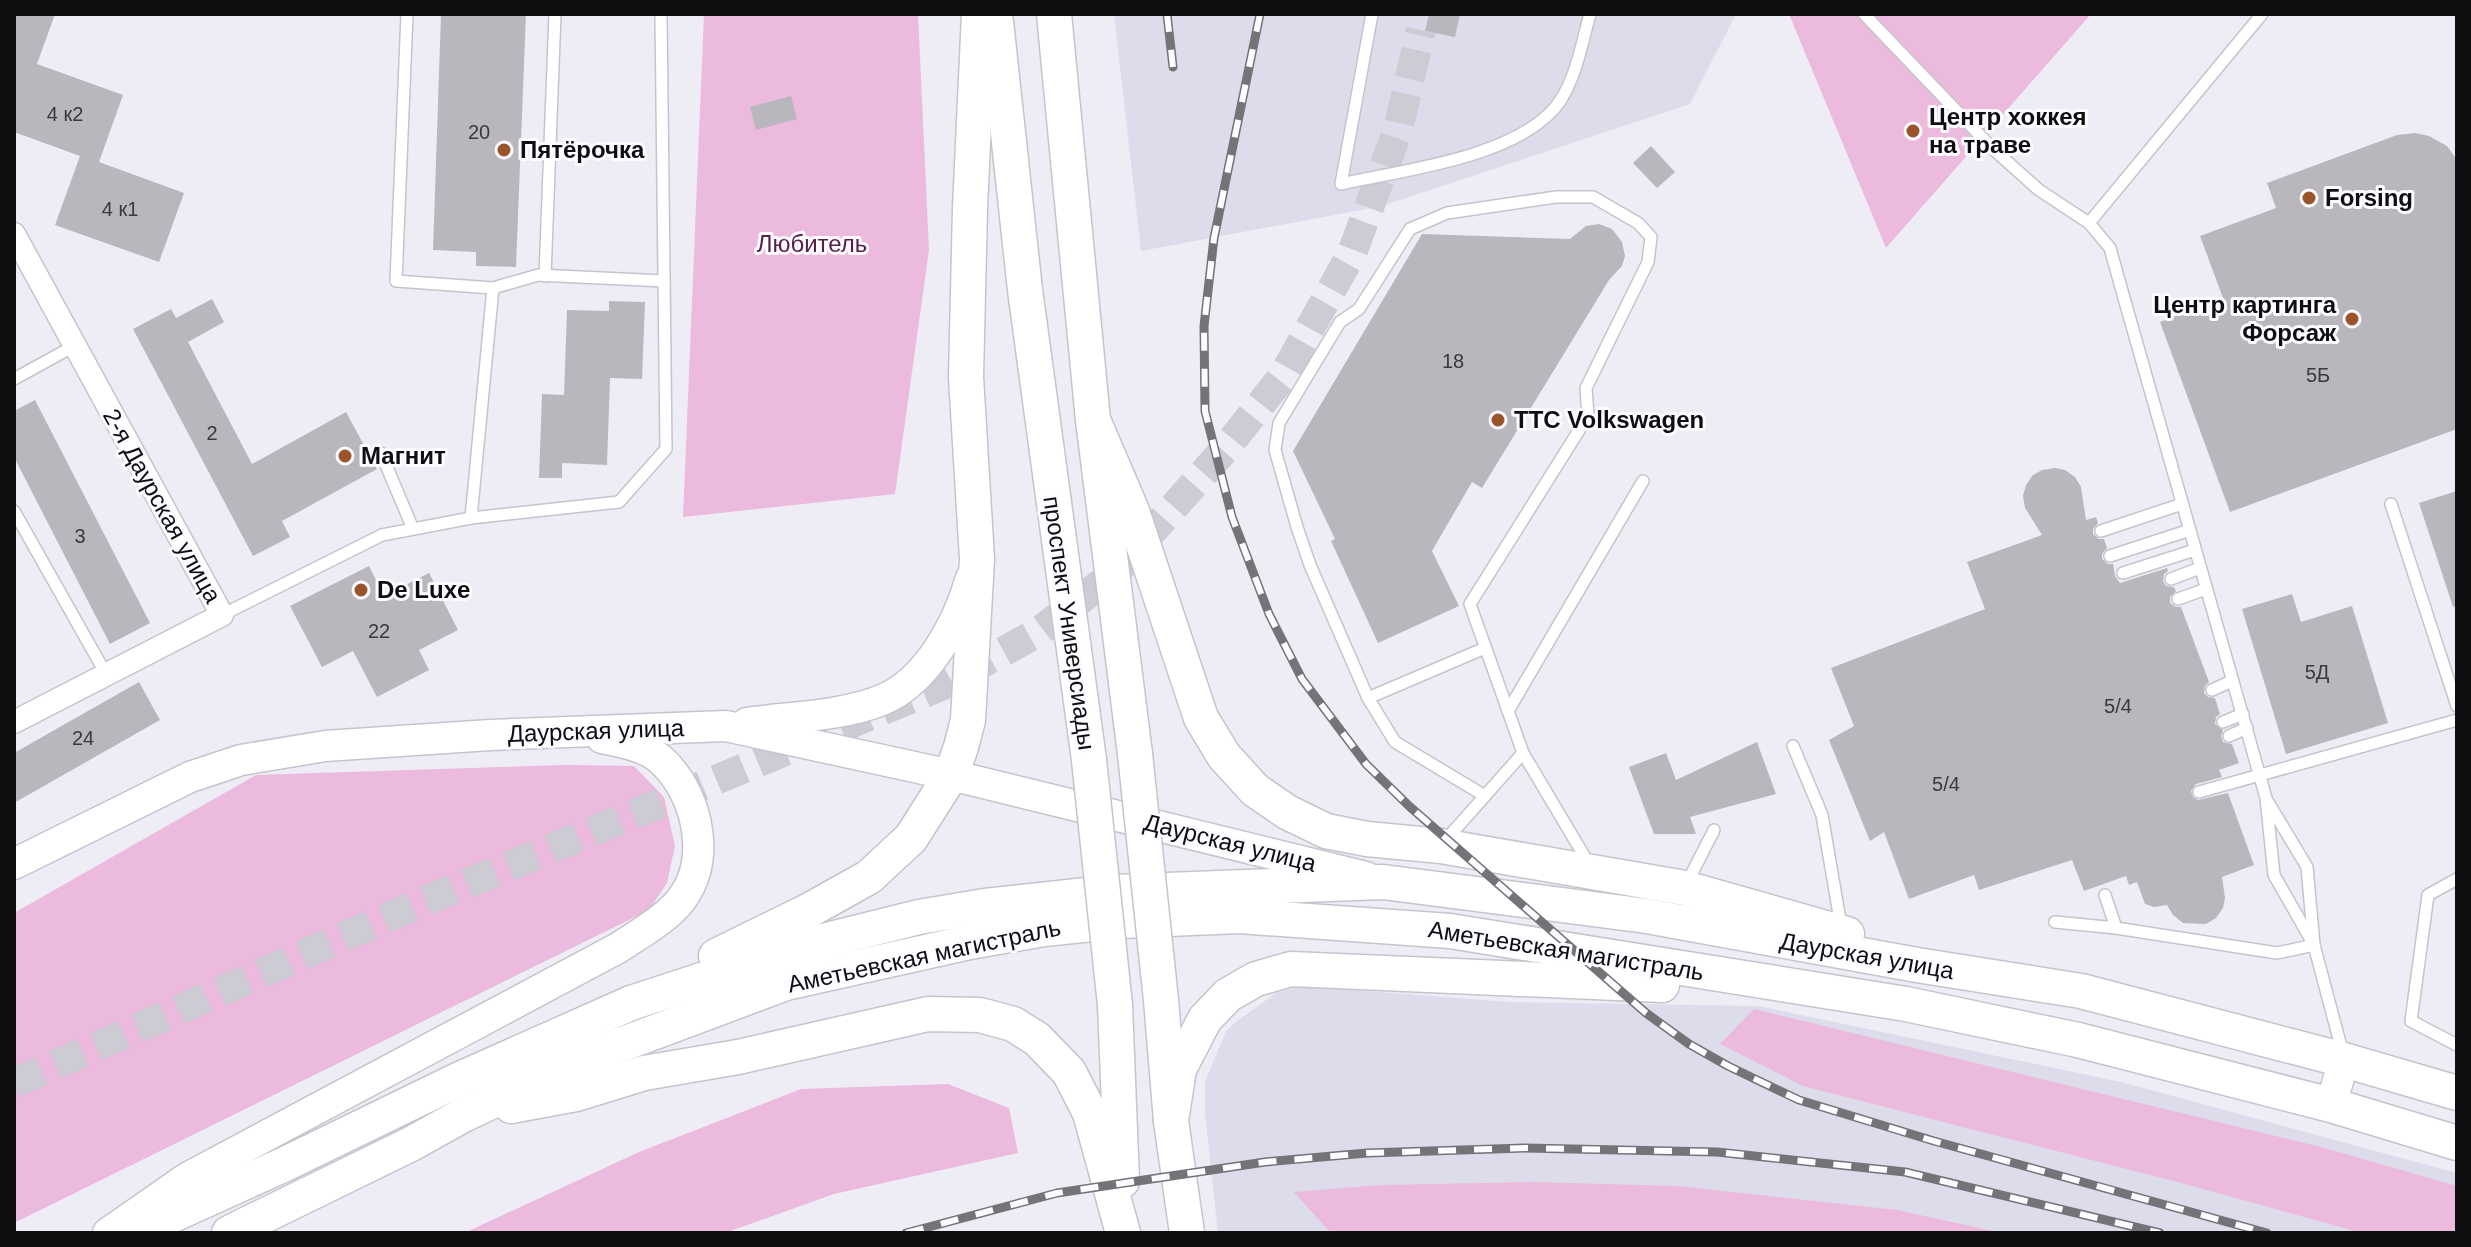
<svg xmlns="http://www.w3.org/2000/svg" width="2471" height="1247" font-family="Arial,sans-serif">
  <style>
    .built { fill: #dddceb }
    .green { fill: #ebbadc }
    .building { fill: #bab6bd }
    .lines { fill: none; stroke-linecap: round; stroke-linejoin: round }
    .secondary-tunnel { stroke: #cdccd4; stroke-width: 30; stroke-dasharray: 30 15; stroke-linecap: butt }
    .lane-casing { stroke: #c5c4cc; stroke-width: 14 }
    .street-casing { stroke: #c5c4cc; stroke-width: 25 }
    .secondary-casing { stroke: #c5c4cc; stroke-width: 33 }
    .primary-casing { stroke: #c5c4cc; stroke-width: 37 }
    .lane { stroke: #fff; stroke-width: 11 }
    .street { stroke: #fff; stroke-width: 22 }
    .secondary { stroke: #fff; stroke-width: 30 }
    .primary { stroke: #fff; stroke-width: 34 }
    .rail-casing { stroke: #737378; stroke-width: 9 }
    .rail { stroke: #fcfbff; stroke-width: 6; stroke-dasharray: 18; stroke-linecap: butt }
    .primary-bridge-casing { stroke: #c5c4cc; stroke-width: 37; stroke-linecap: butt }
    .primary-bridge { stroke: #fff; stroke-width: 34 }
    .poi-dot { fill: #99542a; stroke: #fcfbff; stroke-width: 3 }
    .labels { text-anchor: middle; stroke-width: 6; stroke-linejoin: round; paint-order: stroke }
    .number-label { font-size: 20px; fill: #3a393c }
    .poi-label { font-size: 24px; font-weight: bold; fill: #0f0f11; stroke: #fcfbff; text-anchor: start }
    .park-label { font-size: 24px; fill: #581e4b; stroke: #fcfbff }
    .street-label { font-size: 24px; fill: #0f0f11; stroke: #fcfbff }
  </style>
  <rect width="100%" height="100%" fill="#eeedf6"/>
  <g class="built">
    <path d="M 1114,14 L 1736,14 L 1690,104 L 1382,206 L 1141,251 Z"/>
    <path d="M 1301,986 L 1510,1002 L 1758,1006 L 2121,1082 L 2457,1173 L 2457,1233 L 1218,1233 L 1205,1113 L 1205,1081 L 1226,1032 L 1233,1024 L 1276,993 Z"/>
  </g>
  <g class="green">
    <path d="M 704,14 L 918,14 L 929,250 L 895,494 L 683,517 Z"/>
    <path d="M 1789,14 L 2091,14 L 1886,248 Z"/>
    <path d="M 566,765 L 634,766 L 664,797 L 675,846 L 667,883 L 649,910 L 14,1223 L 14,913 L 256,775 Z"/>
    <path d="M 1754,1009 L 2321,1147 L 2457,1186 L 2457,1233 L 2362,1233 L 2189,1185 L 1803,1086 L 1720,1044 Z"/>
    <path d="M 948,1084 L 1009,1108 L 1018,1153 L 834,1194 L 725,1233 L 464,1233 L 639,1152 L 801,1089 Z"/>
    <path d="M 1533,1182 L 1678,1186 L 1897,1210 L 2002,1233 L 1354,1233 L 1328,1230 L 1294,1192 L 1381,1185 Z"/>
  </g>
  <g class="building">
    <path d="M 14,14 L 55,14 L 37,64 L 123,95 L 99,162 L 184,193 L 159,262 L 55,225 L 80,156 L 14,132 Z"/>
    <path d="M 441,14 L 526,14 L 516,267 L 476,266 L 476,252 L 433,250 Z"/>
    <path d="M 1429,14 L 1460,14 L 1455,37 L 1425,31 Z"/>
    <path d="M 791,96 L 797,119 L 756,130 L 750,107 Z"/>
    <path d="M 2415,133 L 2429,136 L 2447,146 L 2457,160 L 2457,429 L 2230,512 L 2160,322 L 2223,298 L 2200,236 L 2276,208 L 2267,183 L 2397,135 Z"/>
    <path d="M 1651,146 L 1675,172 L 1657,188 L 1633,163 Z"/>
    <path d="M 1599,224 L 1612,229 L 1622,242 L 1625,256 L 1622,266 L 1609,280 L 1482,488 L 1472,482 L 1432,551 L 1459,606 L 1378,643 L 1331,541 L 1335,539 L 1293,451 L 1422,234 L 1570,239 L 1586,226 Z"/>
    <path d="M 212,299 L 224,322 L 188,342 L 252,464 L 346,412 L 377,469 L 282,521 L 290,537 L 253,556 L 133,329 L 171,309 L 176,318 Z"/>
    <path d="M 609,301 L 645,302 L 642,379 L 610,378 L 607,465 L 562,463 L 562,478 L 539,478 L 542,394 L 564,395 L 567,310 L 609,311 Z"/>
    <path d="M 35,400 L 150,623 L 110,644 L 14,457 L 14,411 Z"/>
    <path d="M 2055,468 L 2065,470 L 2075,477 L 2081,487 L 2086,520 L 2096,517 L 2098,523 L 2093,529 L 2093,534 L 2099,539 L 2104,539 L 2107,548 L 2102,554 L 2102,559 L 2108,564 L 2113,564 L 2115,576 L 2120,583 L 2167,568 L 2168,571 L 2164,574 L 2163,581 L 2166,586 L 2174,587 L 2176,591 L 2170,597 L 2170,603 L 2176,607 L 2181,607 L 2209,682 L 2205,686 L 2204,693 L 2208,697 L 2215,698 L 2220,714 L 2216,717 L 2215,724 L 2223,730 L 2221,736 L 2223,742 L 2232,744 L 2239,763 L 2219,770 L 2222,777 L 2196,784 L 2191,791 L 2193,797 L 2198,800 L 2228,793 L 2254,865 L 2222,877 L 2225,898 L 2223,908 L 2216,918 L 2206,924 L 2183,923 L 2173,915 L 2167,905 L 2154,907 L 2145,904 L 2137,882 L 2129,885 L 2126,876 L 2084,891 L 2072,860 L 1979,890 L 1974,875 L 1909,899 L 1884,832 L 1870,841 L 1829,740 L 1854,726 L 1831,668 L 1985,609 L 1967,562 L 2042,535 L 2025,508 L 2023,496 L 2026,485 L 2033,475 L 2042,470 Z"/>
    <path d="M 2457,491 L 2457,606 L 2453,607 L 2419,503 Z"/>
    <path d="M 369,566 L 384,596 L 429,573 L 458,630 L 419,650 L 429,670 L 377,697 L 353,651 L 322,667 L 290,606 Z"/>
    <path d="M 2292,594 L 2301,622 L 2352,606 L 2388,723 L 2286,754 L 2242,609 Z"/>
    <path d="M 139,682 L 160,720 L 14,803 L 14,753 Z"/>
    <path d="M 1757,742 L 1776,794 L 1690,817 L 1696,834 L 1654,834 L 1629,767 L 1666,753 L 1676,780 Z"/>
  </g>
  <g class="lines">
    <path class="secondary-tunnel" d="M 14,1083 L 411,907 L 941,686 L 1037,633 L 1116,572 L 1225,449 L 1283,376 L 1352,253 L 1398,130 L 1421,30"/>
    <defs>
      <g id="lane">
        <path d="M 407,14 L 396,281 L 493,288 L 538,275 L 664,281"/>
        <path d="M 1372,14 L 1341,184 C 1403,170 1501,159 1548,115 C 1574,92 1581,46 1590,14"/>
        <path d="M 1864,14 L 1992,148 L 2039,190 L 2089,223"/>
        <path d="M 2262,14 L 2089,223 L 2110,248 L 2124,298 L 2266,798 L 2274,875 L 2314,945"/>
        <path d="M 545,276 L 555,14"/>
        <path d="M 14,379 L 74,346"/>
        <path d="M 381,453 L 413,529"/>
        <path d="M 2391,504 L 2457,706"/>
        <path d="M 14,511 L 106,674"/>
        <path d="M 471,518 L 493,288"/>
        <path d="M 2101,531 L 2182,504"/>
        <path d="M 2110,556 L 2190,530"/>
        <path d="M 2123,573 L 2195,550"/>
        <path d="M 2171,579 L 2200,568"/>
        <path d="M 2178,599 L 2206,589"/>
        <path d="M 222,615 L 382,535 L 471,518 L 619,502 L 666,449 L 661,14"/>
        <path d="M 2212,690 L 2232,681"/>
        <path d="M 1368,698 L 1485,648"/>
        <path d="M 1508,711 L 1643,481"/>
        <path d="M 2223,722 L 2243,714"/>
        <path d="M 2229,736 L 2247,728"/>
        <path d="M 1793,746 L 1822,815 L 1841,926"/>
        <path d="M 2199,792 L 2457,720"/>
        <path d="M 1485,796 L 1395,742 L 1368,698 L 1310,565 L 1297,527 L 1275,450 L 1279,423 L 1340,322 L 1359,309 L 1410,229 L 1447,213 L 1556,197 L 1593,197 L 1638,223 L 1651,237 L 1648,262 L 1586,388 L 1588,416 L 1470,604 L 1523,753 L 1589,864"/>
        <path d="M 2268,802 L 2307,867 L 2314,945 L 2343,1054"/>
        <path d="M 1444,842 L 1523,753"/>
        <path d="M 2457,879 L 2428,895 L 2411,1021 L 2457,1045"/>
        <path d="M 1687,883 L 1714,830"/>
        <path d="M 2105,895 L 2116,928 L 2277,953 L 2314,945"/>
        <path d="M 2055,922 L 2116,928"/>
      </g>
      <path id="street" d="M 14,234 L 222,615 L 14,722"/>
      <g id="secondary">
        <path d="M 747,723 C 789,717 843,716 882,700 C 928,681 958,623 971,578"/>
        <path d="M 14,864 L 190,777 L 241,760 L 325,746 L 490,735 L 726,726 L 951,775 L 1366,877"/>
        <path d="M 2331,1105 L 2344,1060"/>
        <path d="M 108,1233 L 187,1178 L 618,948 C 639,934 672,916 685,894 C 712,854 695,789 660,759 C 645,746 621,742 602,738"/>
      </g>
      <g id="primary">
        <path d="M 1054,14 L 1093,420 L 1135,754"/>
        <path d="M 996,22 L 1025,290 L 1089,760"/>
        <path d="M 1093,420 L 1132,511 L 1201,718 L 1224,756 L 1255,790 L 1287,812 L 1326,831 L 1367,839 L 1441,846 L 1685,888 L 1847,934"/>
        <path d="M 716,956 L 808,911 L 869,877 L 911,838 L 951,775 L 961,747 L 968,720 L 977,559 L 966,377 L 970,208 L 979,14"/>
        <path d="M 1161,1000 L 1171,1121 L 1187,1233"/>
        <path d="M 1115,1005 L 1122,1181"/>
        <path d="M 511,1106 L 576,1094 L 644,1073 L 738,1057 L 928,1014 L 980,1015 L 1013,1024 L 1037,1039 L 1069,1072 L 1090,1113 L 1123,1233"/>
        <path d="M 1171,1121 L 1179,1069 L 1205,1019 L 1228,995 L 1256,979 L 1291,969 L 1662,985"/>
        <path d="M 133,1233 L 283,1165 L 460,1079 L 631,1003 L 815,943 L 919,917 L 985,906 L 1114,892 L 1383,882 L 1647,916 L 1917,965 L 2081,991 L 2344,1060 L 2457,1093"/>
        <path d="M 229,1233 L 411,1144 L 463,1115 L 580,1060 L 786,983 L 970,942 L 1044,929 L 1121,921 L 1239,916 L 1450,931 L 1906,1004 L 2078,1040 L 2331,1105 L 2457,1143"/>
      </g>
    </defs>
    <use href="#lane" class="lane-casing"/>
    <use href="#street" class="street-casing"/>
    <use href="#secondary" class="secondary-casing"/>
    <use href="#primary" class="primary-casing"/>
    <use href="#lane" class="lane"/>
    <use href="#street" class="street"/>
    <use href="#secondary" class="secondary"/>
    <use href="#primary" class="primary"/>
    <defs>
      <g id="rail">
        <path d="M 1167,14 L 1173,67"/>
        <path d="M 1260,14 L 1214,238 L 1204,326 L 1205,411 L 1232,517 L 1269,614 L 1302,679 L 1366,764 L 1409,806 L 1646,1013 L 1689,1044 L 1728,1066 L 1799,1100 L 1934,1141 L 2267,1233"/>
        <path d="M 906,1233 L 1057,1193 L 1265,1162 L 1367,1153 L 1525,1148 L 1717,1152 L 1905,1172 L 2160,1233"/>
      </g>
    </defs>
    <use href="#rail" class="rail-casing"/>
    <use href="#rail" class="rail"/>
    <defs>
      <g id="primary-bridge">
        <path d="M 1135,754 L 1161,1000"/>
        <path d="M 1089,760 L 1115,1005"/>
      </g>
    </defs>
    <use href="#primary-bridge" class="primary-bridge-casing"/>
    <use href="#primary-bridge" class="primary-bridge"/>
  </g>
  <g class="poi-dot">
    <circle cx="1913" cy="131" r="8"/>
    <circle cx="504" cy="150" r="8"/>
    <circle cx="2309" cy="198" r="8"/>
    <circle cx="2352" cy="319" r="8"/>
    <circle cx="1498" cy="420" r="8"/>
    <circle cx="345" cy="456" r="8"/>
    <circle cx="361" cy="590" r="8"/>
  </g>
  <g class="labels">
    <g class="number-label">
      <text x="65" y="121">4 к2</text>
      <text x="479" y="139">20</text>
      <text x="120" y="216">4 к1</text>
      <text x="1453" y="368">18</text>
      <text x="2318" y="382">5Б</text>
      <text x="212" y="440">2</text>
      <text x="80" y="543">3</text>
      <text x="379" y="638">22</text>
      <text x="2317" y="679">5Д</text>
      <text x="2118" y="713">5/4</text>
      <text x="83" y="745">24</text>
      <text x="1946" y="791">5/4</text>
    </g>
    <g class="poi-label">
      <text x="1929" y="125">Центр хоккея<tspan x="1929" dy="28">на траве</tspan></text>
      <text x="520" y="158">Пятёрочка</text>
      <text x="2325" y="206">Forsing</text>
      <text x="2336" y="313" text-anchor="end">Центр картинга<tspan x="2336" dy="28">Форсаж</tspan></text>
      <text x="1514" y="428">ТТС Volkswagen</text>
      <text x="361" y="464">Магнит</text>
      <text x="377" y="598">De Luxe</text>
    </g>
    <g class="park-label">
      <text x="812" y="252">Любитель</text>
    </g>
    <g class="street-label">
      <text transform="translate(162 506) rotate(61)" y="8">2-я Даурская улица</text>
      <text transform="translate(1069 623) rotate(82)" y="8">проспект Универсиады</text>
      <text transform="translate(596 731) rotate(-2)" y="8">Даурская улица</text>
      <text transform="translate(1230 843) rotate(14)" y="8">Даурская улица</text>
      <text transform="translate(1566 951) rotate(9)" y="8">Аметьевская магистраль</text>
      <text transform="translate(924 956) rotate(-12)" y="8">Аметьевская магистраль</text>
      <text transform="translate(1867 956) rotate(10)" y="8">Даурская улица</text>
    </g>
  </g>
  <rect width="2471" height="1247" fill="none" stroke="#0f0f11" stroke-width="32"/>
</svg>
